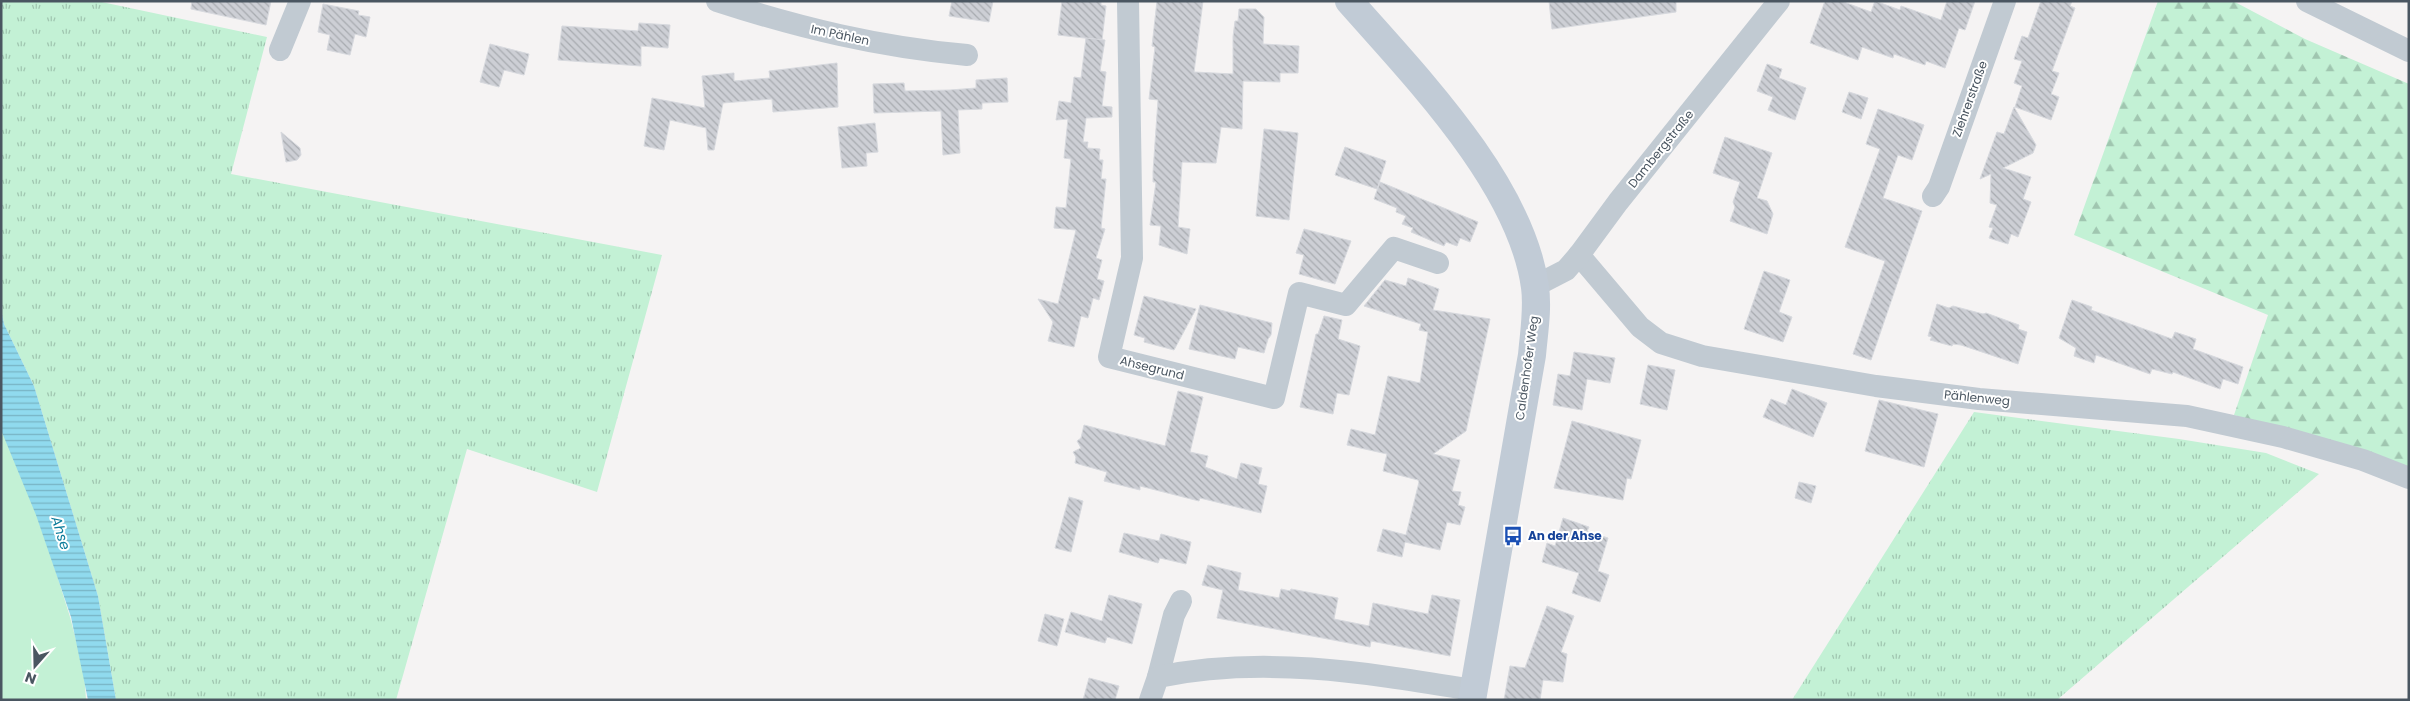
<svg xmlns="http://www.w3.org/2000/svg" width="2410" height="701" font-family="Poppins,sans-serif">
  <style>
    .grass { fill: url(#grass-tufts) }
    .forest { fill: url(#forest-firs) }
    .park { fill: #c3f1d5 }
    .water { fill: url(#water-rules) }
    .building { fill: url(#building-back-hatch); stroke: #d7d9de }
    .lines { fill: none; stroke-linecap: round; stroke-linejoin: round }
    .street { stroke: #c1cad2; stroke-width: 22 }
    .secondary { stroke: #c1cbd6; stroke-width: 28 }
    .labels { text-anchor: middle; stroke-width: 4; stroke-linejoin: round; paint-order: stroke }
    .street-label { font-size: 12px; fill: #4a5661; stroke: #fff }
    .transit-label { font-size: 12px; font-weight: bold; fill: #164399; stroke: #fff; text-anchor: start }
    .water-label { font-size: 14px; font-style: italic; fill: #0c7c9b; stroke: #fff }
  </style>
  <defs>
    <pattern id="grass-tufts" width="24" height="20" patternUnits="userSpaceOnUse" patternTransform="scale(1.25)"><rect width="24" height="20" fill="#c3f1d5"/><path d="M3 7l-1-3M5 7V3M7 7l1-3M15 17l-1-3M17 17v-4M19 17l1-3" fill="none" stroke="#a0c6b0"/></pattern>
    <pattern id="forest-firs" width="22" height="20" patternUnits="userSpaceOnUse" patternTransform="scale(1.25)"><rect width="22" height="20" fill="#c3f1d5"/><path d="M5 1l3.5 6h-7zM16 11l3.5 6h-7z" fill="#a0c6b0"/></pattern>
    <pattern id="water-rules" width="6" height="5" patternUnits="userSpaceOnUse" patternTransform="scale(1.25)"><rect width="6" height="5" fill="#90daee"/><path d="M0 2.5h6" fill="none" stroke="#78b4c4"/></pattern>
    <pattern id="building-back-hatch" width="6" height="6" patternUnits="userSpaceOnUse" patternTransform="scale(1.25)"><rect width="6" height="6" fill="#cdcfd5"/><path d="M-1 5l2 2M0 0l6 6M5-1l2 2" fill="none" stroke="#a8abb0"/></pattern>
  </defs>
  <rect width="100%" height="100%" fill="#f5f3f3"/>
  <g class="grass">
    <path d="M 1,1 L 97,1 L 267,37 L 231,174 L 662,255 L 597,492 L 467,449 L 396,700 L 116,700 L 98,596 L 34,386 L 4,324 L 1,309 Z"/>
    <path d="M 1974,412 L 2179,439 L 2266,453 L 2319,474 L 2057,700 L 1792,700 Z"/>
  </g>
  <path class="forest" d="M 2158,1 L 2233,1 L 2305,39 L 2409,84 L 2409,467 L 2234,415 L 2268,315 L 2074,235 Z"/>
  <path class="park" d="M 1,397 L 70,617 L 84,671 L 86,700 L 1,700 Z"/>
  <path class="water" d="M 1,309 L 4,324 L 34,386 L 98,596 L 116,700 L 88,700 L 71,617 L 36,515 L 1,430 Z"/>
  <g class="building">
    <path d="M 192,1 L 271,1 L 266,25 L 191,9 Z"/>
    <path d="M 952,1 L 993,1 L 989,22 L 949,16 Z"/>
    <path d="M 1062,1 L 1101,1 L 1101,5 L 1106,6 L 1102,40 L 1058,35 Z"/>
    <path d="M 1157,1 L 1203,1 L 1194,72 L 1233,74 L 1233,37 L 1235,21 L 1238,21 L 1239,9 L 1256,9 L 1264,17 L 1263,44 L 1299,46 L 1298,73 L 1280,73 L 1280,82 L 1243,81 L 1242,129 L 1221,127 L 1216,163 L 1182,162 L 1178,227 L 1190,229 L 1187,254 L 1159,245 L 1161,226 L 1150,225 L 1156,182 L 1153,182 L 1153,172 L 1158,100 L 1149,99 L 1155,47 L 1152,46 Z"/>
    <path d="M 1549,1 L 1676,1 L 1676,12 L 1552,29 Z"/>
    <path d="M 1825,1 L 1841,1 L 1871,12 L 1875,1 L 1900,10 L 1901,6 L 1941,20 L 1947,1 L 1975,1 L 1965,30 L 1959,28 L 1945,68 L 1926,61 L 1925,65 L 1894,54 L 1893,58 L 1862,47 L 1858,60 L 1810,43 Z"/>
    <path d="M 2041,1 L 2072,1 L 2070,6 L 2075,8 L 2052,71 L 2059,73 L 2051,94 L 2059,97 L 2051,120 L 2015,107 L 2022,86 L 2014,83 L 2022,61 L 2014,59 L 2022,36 L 2028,38 Z"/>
    <path d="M 323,4 L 359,11 L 358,15 L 370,17 L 366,37 L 355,34 L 350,55 L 327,50 L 330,35 L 318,32 Z"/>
    <path d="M 639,23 L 670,25 L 668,48 L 641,46 L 641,66 L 558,60 L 562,26 L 638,31 Z"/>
    <path d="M 1086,38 L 1105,40 L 1100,71 L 1106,72 L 1102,106 L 1112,107 L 1112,117 L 1086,118 L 1083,142 L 1088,142 L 1087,148 L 1100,149 L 1099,160 L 1103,160 L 1101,179 L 1106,179 L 1101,228 L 1105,229 L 1096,258 L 1102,260 L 1097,279 L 1104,281 L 1099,300 L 1093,298 L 1088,318 L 1081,316 L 1074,347 L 1048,341 L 1053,322 L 1038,299 L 1058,304 L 1076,230 L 1054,228 L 1056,207 L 1066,208 L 1071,159 L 1064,158 L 1068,119 L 1056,120 L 1059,101 L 1071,103 L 1074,77 L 1081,78 Z"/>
    <path d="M 490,44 L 529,54 L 524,75 L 504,70 L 499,87 L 480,82 Z"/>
    <path d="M 837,63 L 838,107 L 773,112 L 772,99 L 723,103 L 714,150 L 708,150 L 706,128 L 670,120 L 664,150 L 644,146 L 652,98 L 705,108 L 702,76 L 734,73 L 734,81 L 770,78 L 769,71 Z"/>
    <path d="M 1767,64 L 1782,69 L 1779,78 L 1806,88 L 1795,120 L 1768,110 L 1773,97 L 1757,91 Z"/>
    <path d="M 1007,78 L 1008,102 L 982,103 L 982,109 L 958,110 L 960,153 L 943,155 L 941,111 L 874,113 L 873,84 L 904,83 L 905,91 L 950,90 L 976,88 L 976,80 Z"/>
    <path d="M 1849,92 L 1868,98 L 1861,119 L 1842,112 Z"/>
    <path d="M 2014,107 L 2036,145 L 2033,153 L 2003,168 L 2031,177 L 2023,199 L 2031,202 L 2018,237 L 2011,234 L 2008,244 L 1989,238 L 1993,228 L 1989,227 L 1997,205 L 1990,203 L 1991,174 L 1980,179 L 1997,132 L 2004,134 Z"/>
    <path d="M 1878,109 L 1924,125 L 1912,160 L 1898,155 L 1883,198 L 1922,211 L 1871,360 L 1853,354 L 1885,261 L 1845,247 L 1880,149 L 1866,144 Z"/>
    <path d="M 875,123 L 878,152 L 866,153 L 867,166 L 842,168 L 838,127 Z"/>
    <path d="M 1264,129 L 1298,133 L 1289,220 L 1256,216 Z"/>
    <path d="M 281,132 L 300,148 L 301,155 L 297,160 L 286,162 Z"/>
    <path d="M 1725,137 L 1772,153 L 1757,198 L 1767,201 L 1773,214 L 1767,234 L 1730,221 L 1735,207 L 1733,202 L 1740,182 L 1713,173 Z"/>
    <path d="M 1345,147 L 1386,161 L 1377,189 L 1335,175 Z"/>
    <path d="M 1380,182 L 1478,222 L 1470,242 L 1460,238 L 1457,246 L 1446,242 L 1444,246 L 1411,232 L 1413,228 L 1402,224 L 1406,216 L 1396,212 L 1397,208 L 1374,199 Z"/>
    <path d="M 1304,229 L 1351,241 L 1335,284 L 1299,274 L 1304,255 L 1296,253 Z"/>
    <path d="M 1764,271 L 1790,280 L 1779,312 L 1792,317 L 1783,342 L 1744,329 Z"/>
    <path d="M 1408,278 L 1439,289 L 1433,310 L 1490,319 L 1466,431 L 1433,454 L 1460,460 L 1452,491 L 1461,492 L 1458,505 L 1465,507 L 1460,525 L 1447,522 L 1440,550 L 1405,542 L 1402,557 L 1377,551 L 1383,529 L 1406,535 L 1419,482 L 1418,480 L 1383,471 L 1387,454 L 1347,445 L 1351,429 L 1375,435 L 1388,376 L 1420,383 L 1428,332 L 1419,330 L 1421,324 L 1364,306 L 1385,280 L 1406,286 Z"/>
    <path d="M 1144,296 L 1196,309 L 1174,350 L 1144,342 L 1145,338 L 1134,335 Z"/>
    <path d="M 2072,300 L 2092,307 L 2091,310 L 2172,339 L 2175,332 L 2196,339 L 2193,349 L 2243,367 L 2238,384 L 2223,379 L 2220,389 L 2173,372 L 2172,374 L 2152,369 L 2150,374 L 2096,355 L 2094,363 L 2074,356 L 2076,348 L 2059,338 Z"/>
    <path d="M 1937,304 L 1949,308 L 1953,306 L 1983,314 L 1986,313 L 2019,325 L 2018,329 L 2027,332 L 2018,364 L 1961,345 L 1953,344 L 1952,346 L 1930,340 L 1932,337 L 1928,336 Z"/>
    <path d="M 1200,305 L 1272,323 L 1271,335 L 1268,339 L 1264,353 L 1238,347 L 1235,359 L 1189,349 Z"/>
    <path d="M 1324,316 L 1342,320 L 1338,339 L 1360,346 L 1349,395 L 1337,393 L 1333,414 L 1300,407 L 1316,334 L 1318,334 Z"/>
    <path d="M 1574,352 L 1615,358 L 1610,383 L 1587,379 L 1582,410 L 1553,405 L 1558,374 L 1570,376 Z"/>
    <path d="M 1648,365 L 1675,370 L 1667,410 L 1640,404 Z"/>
    <path d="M 1792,389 L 1827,403 L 1813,437 L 1763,417 L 1771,399 L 1786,405 Z"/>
    <path d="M 1178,391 L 1203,397 L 1190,452 L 1208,456 L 1205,467 L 1237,479 L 1241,463 L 1262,468 L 1258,484 L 1267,486 L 1261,513 L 1200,498 L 1199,501 L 1140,486 L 1140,490 L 1104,481 L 1107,472 L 1075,463 L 1076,457 L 1073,452 L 1081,448 L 1077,441 L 1081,438 L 1084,425 L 1165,446 Z"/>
    <path d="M 1879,400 L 1938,414 L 1924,467 L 1865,451 Z"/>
    <path d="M 1572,421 L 1641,440 L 1631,479 L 1627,478 L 1623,500 L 1554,488 Z"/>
    <path d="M 1799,482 L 1816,486 L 1811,503 L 1795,498 Z"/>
    <path d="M 1069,497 L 1083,501 L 1071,552 L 1055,548 Z"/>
    <path d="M 1563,518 L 1589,527 L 1587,531 L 1608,538 L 1598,571 L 1609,575 L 1600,602 L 1572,593 L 1579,573 L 1542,562 L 1547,543 L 1555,546 Z"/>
    <path d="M 1124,533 L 1159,541 L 1161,534 L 1191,542 L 1186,564 L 1160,558 L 1158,563 L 1119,552 Z"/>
    <path d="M 1208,565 L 1241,573 L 1238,590 L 1279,598 L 1281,589 L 1290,591 L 1291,589 L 1338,598 L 1334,619 L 1369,626 L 1373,603 L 1428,614 L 1432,595 L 1460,600 L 1450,656 L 1371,641 L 1370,647 L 1217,618 L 1223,590 L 1202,585 Z"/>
    <path d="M 1109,595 L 1142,604 L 1132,644 L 1107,637 L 1105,643 L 1065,632 L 1071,612 L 1102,621 Z"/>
    <path d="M 1547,606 L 1574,616 L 1561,652 L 1567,654 L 1563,682 L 1543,680 L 1540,700 L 1504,700 L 1510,666 L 1525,668 Z"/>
    <path d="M 1045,614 L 1064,619 L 1057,646 L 1038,641 Z"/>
    <path d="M 1089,678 L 1119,686 L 1115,700 L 1083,700 Z"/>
  </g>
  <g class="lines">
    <g class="street">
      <path d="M 717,1 C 800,28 879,47 967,55"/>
      <path d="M 1128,1 L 1132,258 L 1109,357 L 1274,398 L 1299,293 L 1346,305 L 1394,248 L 1438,263"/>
      <path d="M 2307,1 L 2409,51"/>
      <path d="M 280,50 L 300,1"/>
      <path d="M 1933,196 L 1939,187 L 2005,1"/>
      <path d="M 1579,255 L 1640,327 L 1661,343 L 1702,356 L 1876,386 L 1979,399 L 2187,416 L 2283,437 L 2363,460 L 2409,478"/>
      <path d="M 1535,286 L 1566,270 L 1579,255 L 1618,202 L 1779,1"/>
      <path d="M 1158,677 L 1174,615 L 1181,601"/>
      <path d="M 1150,700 L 1158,677 C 1264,655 1368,673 1473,690"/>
    </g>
    <path class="secondary" d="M 1349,1 C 1415,76 1521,184 1535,287 C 1538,309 1534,332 1532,355 L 1472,700"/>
  </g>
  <defs>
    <symbol id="bus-bare" viewBox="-9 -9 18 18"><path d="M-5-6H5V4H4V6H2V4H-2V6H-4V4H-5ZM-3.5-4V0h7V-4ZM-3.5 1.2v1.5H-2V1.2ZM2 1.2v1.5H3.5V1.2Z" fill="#1a4fb4" stroke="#fff" stroke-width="2.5" paint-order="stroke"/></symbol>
  </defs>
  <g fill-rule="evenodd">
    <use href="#bus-bare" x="1499" y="522" width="28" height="28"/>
  </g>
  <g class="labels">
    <g class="street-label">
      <text transform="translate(840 35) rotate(12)" y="4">Im Pählen</text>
      <text transform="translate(1970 99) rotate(-70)" y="4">Ziehrerstraße</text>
      <text transform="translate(1661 149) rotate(-51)" y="4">Dambergstraße</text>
      <text transform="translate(1152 368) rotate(14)" y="4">Ahsegrund</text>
      <text transform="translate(1527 368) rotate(-82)" y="4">Caldenhofer Weg</text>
      <text transform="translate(1977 398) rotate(6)" y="4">Pählenweg</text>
    </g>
    <g class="transit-label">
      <text x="1528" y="540">An der Ahse</text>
    </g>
    <g class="water-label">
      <text transform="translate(61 533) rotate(73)" y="5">Ahse</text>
    </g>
  </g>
  <rect width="2410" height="701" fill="none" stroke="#4a5661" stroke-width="5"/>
  <g transform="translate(35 666) rotate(200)" stroke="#ffffff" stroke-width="4" paint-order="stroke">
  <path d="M0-4L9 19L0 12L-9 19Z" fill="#4a5661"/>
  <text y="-8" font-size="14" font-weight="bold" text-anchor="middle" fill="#4a5661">N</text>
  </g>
</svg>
